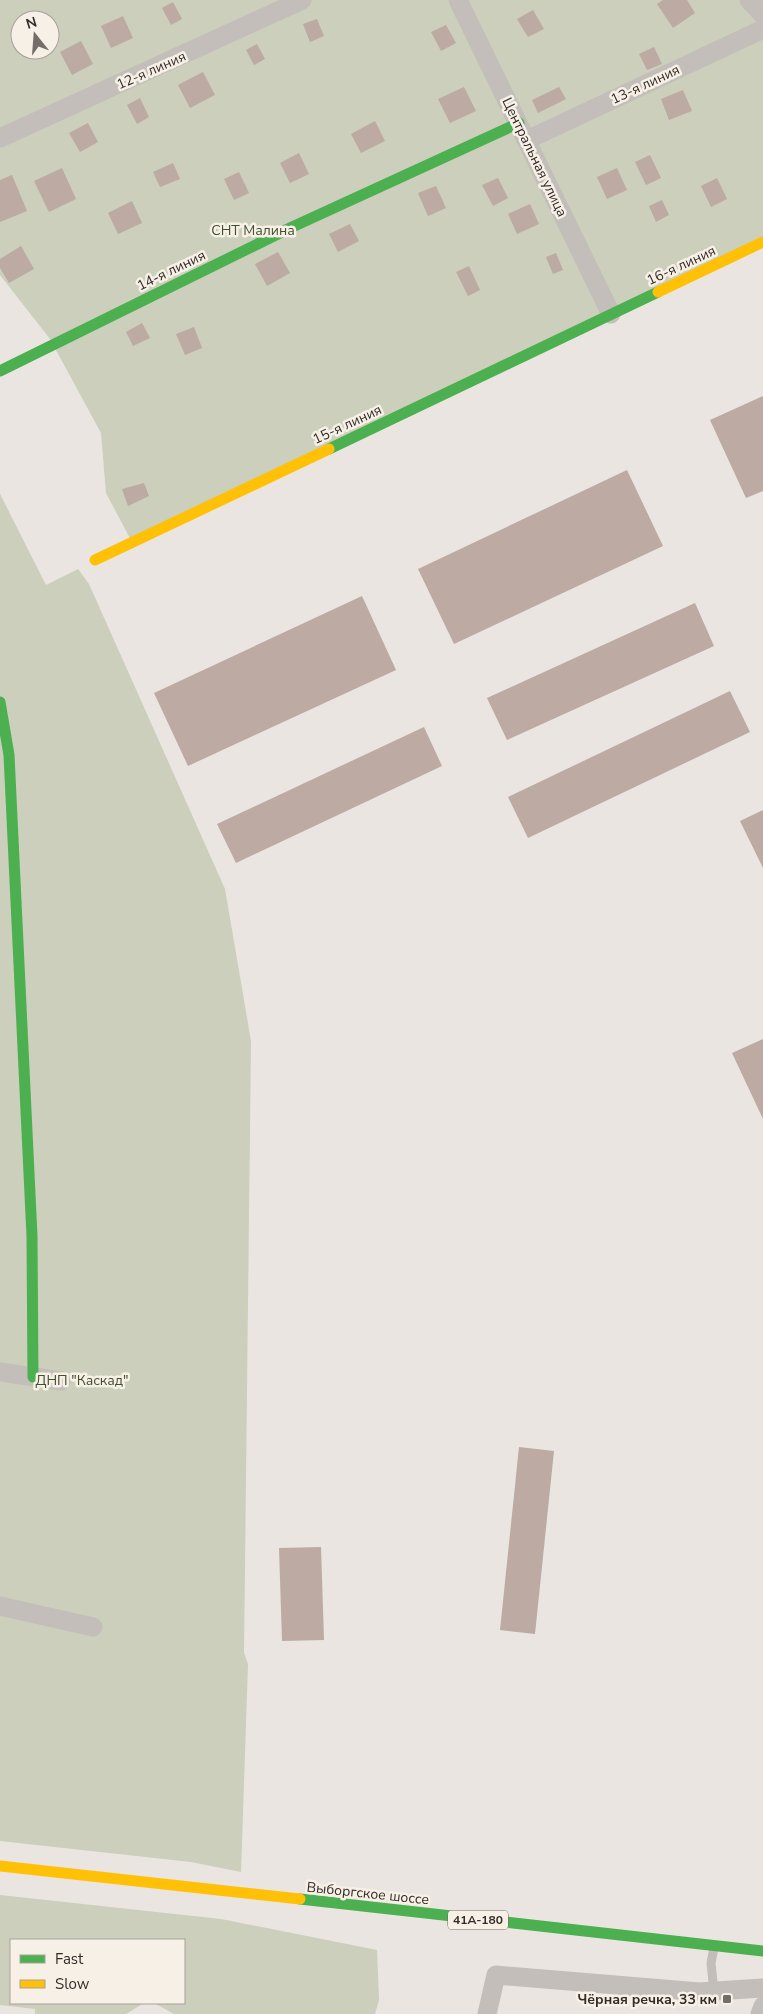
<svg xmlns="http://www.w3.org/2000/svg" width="763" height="2014" font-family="'Nunito Sans',sans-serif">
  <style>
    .green { fill: #cbcfbb; fill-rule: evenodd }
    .building { fill: #bcaaa3 }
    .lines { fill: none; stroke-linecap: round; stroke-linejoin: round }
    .lane { stroke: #c3beb9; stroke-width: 9 }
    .street { stroke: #c3beb9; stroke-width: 19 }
    .fast { stroke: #4caf50; stroke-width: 11 }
    .slow { stroke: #ffc107; stroke-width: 11 }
    .poi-dot { fill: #746c68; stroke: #f7f0e7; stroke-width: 2 }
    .labels { text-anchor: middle; stroke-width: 5; stroke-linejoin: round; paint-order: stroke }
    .shield { fill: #f7f0e7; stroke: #6e6661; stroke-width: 1 }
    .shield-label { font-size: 12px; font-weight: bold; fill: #342b28 }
    .street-label { font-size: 14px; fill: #342b28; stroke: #f7f0e7 }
    .park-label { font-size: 14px; fill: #43502e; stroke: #f7f0e7 }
    .poi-label { font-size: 14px; font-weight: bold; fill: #342b28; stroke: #f7f0e7; text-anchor: end }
  </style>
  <rect width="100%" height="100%" fill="#eae5e0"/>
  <g class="green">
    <path d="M 0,0 L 763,0 L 763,242 L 132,542 L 106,493 L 101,433 L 50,339 L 0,275 ZM 20,20 L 50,20 L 50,50 L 20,50 Z"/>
    <path d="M 0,494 L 46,585 L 78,569 L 89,584 L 225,889 L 251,1041 L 244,1653 L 248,1664 L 241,1872 L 191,1862 L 0,1841 Z"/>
    <path d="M 0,1895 L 221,1919 L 377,1950 L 379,2000 L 375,2014 L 174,2014 L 154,2003 L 184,2003 L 184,1940 L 11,1940 L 11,2003 L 144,2003 L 126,2014 L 35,2014 L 35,2009 L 0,2005 Z"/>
  </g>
  <g class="building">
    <path d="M 663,0 L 687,0 L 695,13 L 673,28 L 657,4 Z"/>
    <path d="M 173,2 L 182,19 L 171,25 L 162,8 Z"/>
    <path d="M 533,10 L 544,29 L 528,37 L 517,19 Z"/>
    <path d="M 123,16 L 133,38 L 111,48 L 101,26 Z"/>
    <path d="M 317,19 L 324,36 L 310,42 L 303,24 Z"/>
    <path d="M 446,25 L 456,43 L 441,51 L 431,32 Z"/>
    <path d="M 81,41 L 93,64 L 72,75 L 60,52 Z"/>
    <path d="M 257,44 L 265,59 L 254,65 L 246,50 Z"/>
    <path d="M 654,47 L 662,64 L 647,70 L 639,54 Z"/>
    <path d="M 203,72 L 215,95 L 190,108 L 178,85 Z"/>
    <path d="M 464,87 L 476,111 L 450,123 L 438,99 Z"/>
    <path d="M 559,87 L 566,99 L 538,113 L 532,100 Z"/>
    <path d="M 683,90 L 692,111 L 669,120 L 661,99 Z"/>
    <path d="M 140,98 L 149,117 L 137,124 L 127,105 Z"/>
    <path d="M 375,121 L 385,141 L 361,153 L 351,134 Z"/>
    <path d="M 88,123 L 98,142 L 80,152 L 69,133 Z"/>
    <path d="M 299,153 L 309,174 L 290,183 L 280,163 Z"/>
    <path d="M 650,155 L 661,178 L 646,185 L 635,162 Z"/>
    <path d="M 173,163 L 180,179 L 160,187 L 153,172 Z"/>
    <path d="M 62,168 L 76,199 L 49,212 L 34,181 Z"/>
    <path d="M 617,168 L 627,190 L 607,199 L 597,177 Z"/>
    <path d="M 239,172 L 249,193 L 234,200 L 224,179 Z"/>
    <path d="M 12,175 L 27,211 L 0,222 L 0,180 Z"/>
    <path d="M 498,178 L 508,198 L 493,206 L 482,185 Z"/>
    <path d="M 717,178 L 727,199 L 711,207 L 701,186 Z"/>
    <path d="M 436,186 L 446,208 L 428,216 L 418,193 Z"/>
    <path d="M 662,200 L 669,215 L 656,222 L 649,206 Z"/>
    <path d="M 132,201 L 142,223 L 118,234 L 108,213 Z"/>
    <path d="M 530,204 L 539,224 L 517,234 L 508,214 Z"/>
    <path d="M 350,224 L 359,241 L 338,252 L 329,234 Z"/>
    <path d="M 21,246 L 34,269 L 9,283 L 0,268 L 0,259 Z"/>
    <path d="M 278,252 L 290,273 L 267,286 L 255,264 Z"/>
    <path d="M 556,253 L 563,270 L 553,274 L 546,257 Z"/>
    <path d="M 469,266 L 480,290 L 468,296 L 456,272 Z"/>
    <path d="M 142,323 L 150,338 L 133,346 L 126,332 Z"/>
    <path d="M 194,327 L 202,348 L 185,355 L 176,334 Z"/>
    <path d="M 763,396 L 763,491 L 746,498 L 710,420 Z"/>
    <path d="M 627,470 L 663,546 L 454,644 L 418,569 Z"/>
    <path d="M 144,483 L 149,496 L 128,506 L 122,489 Z"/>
    <path d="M 362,596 L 396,670 L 188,766 L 154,693 Z"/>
    <path d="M 695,603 L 714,646 L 507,740 L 487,698 Z"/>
    <path d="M 730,691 L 750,732 L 528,838 L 508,797 Z"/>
    <path d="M 424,727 L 442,766 L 236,863 L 217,824 Z"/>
    <path d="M 763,810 L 763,868 L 740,821 Z"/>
    <path d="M 763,1039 L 763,1119 L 732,1053 Z"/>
    <path d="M 519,1447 L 554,1451 L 535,1634 L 500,1630 Z"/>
    <path d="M 321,1547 L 324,1640 L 282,1641 L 279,1548 Z"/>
  </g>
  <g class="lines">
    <path class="lane" d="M 714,1992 L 711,1963 L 714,1948"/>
    <g class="street">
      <path d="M 458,0 L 611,314"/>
      <path d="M 749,0 L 763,15"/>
      <path d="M 0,138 L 302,0"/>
      <path d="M 527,140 L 763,29"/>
      <path d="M 0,1372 L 61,1381"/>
      <path d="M 0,1606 L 93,1627"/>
      <path d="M 487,2014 L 496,1975 L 700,1992 L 763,1988"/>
      <path d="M 760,2014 L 763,2006"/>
    </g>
    <g class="fast">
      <path d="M 0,371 L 290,228 L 519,123"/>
      <path d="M 329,449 L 658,292"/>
      <path d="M 0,702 L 9,755 L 32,1236 L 33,1377"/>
      <path d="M 300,1899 L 763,1951"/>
    </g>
    <g class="slow">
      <path d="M 658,292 L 763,242"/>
      <path d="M 95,560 L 329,449"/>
      <path d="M 0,1866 L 300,1899"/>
    </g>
  </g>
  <rect class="poi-dot" x="722" y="1994" width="10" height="10" rx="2.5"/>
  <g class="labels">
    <rect class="shield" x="448" y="1910.5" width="60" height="19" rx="4"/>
    <g class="shield-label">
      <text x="478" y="1924">41А-180</text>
    </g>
    <g class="street-label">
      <text transform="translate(151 70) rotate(-24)" y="5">12-я линия</text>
      <text transform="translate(645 84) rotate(-25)" y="5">13-я линия</text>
      <text transform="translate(535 157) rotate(64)" y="5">Центральная улица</text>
      <text transform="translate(681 265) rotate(-25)" y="5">16-я линия</text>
      <text transform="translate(171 270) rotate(-26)" y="5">14-я линия</text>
      <text transform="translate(347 424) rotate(-25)" y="5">15-я линия</text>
      <text transform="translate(368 1893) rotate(6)" y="5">Выборгское шоссе</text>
    </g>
    <g class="park-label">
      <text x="253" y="235">СНТ Малина</text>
      <text x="82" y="1385">ДНП "Каскад"</text>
    </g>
    <g class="poi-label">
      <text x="717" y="2004">Чёрная речка, 33 км</text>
    </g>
  </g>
  <rect x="10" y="1939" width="175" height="65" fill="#f7f0e7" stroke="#a9a19b"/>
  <rect x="20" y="1955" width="25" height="8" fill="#4caf50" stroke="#a9a19b"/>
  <text x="55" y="1964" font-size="15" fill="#342b28">Fast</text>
  <rect x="20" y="1980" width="25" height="8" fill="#ffc107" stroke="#a9a19b"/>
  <text x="55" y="1989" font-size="15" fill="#342b28">Slow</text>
  <g transform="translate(35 35) rotate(343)"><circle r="24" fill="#f7f0e7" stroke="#a9a19b"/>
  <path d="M0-4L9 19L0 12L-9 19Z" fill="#746c68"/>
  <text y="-8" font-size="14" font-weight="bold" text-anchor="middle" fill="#342b28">N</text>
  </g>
</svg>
